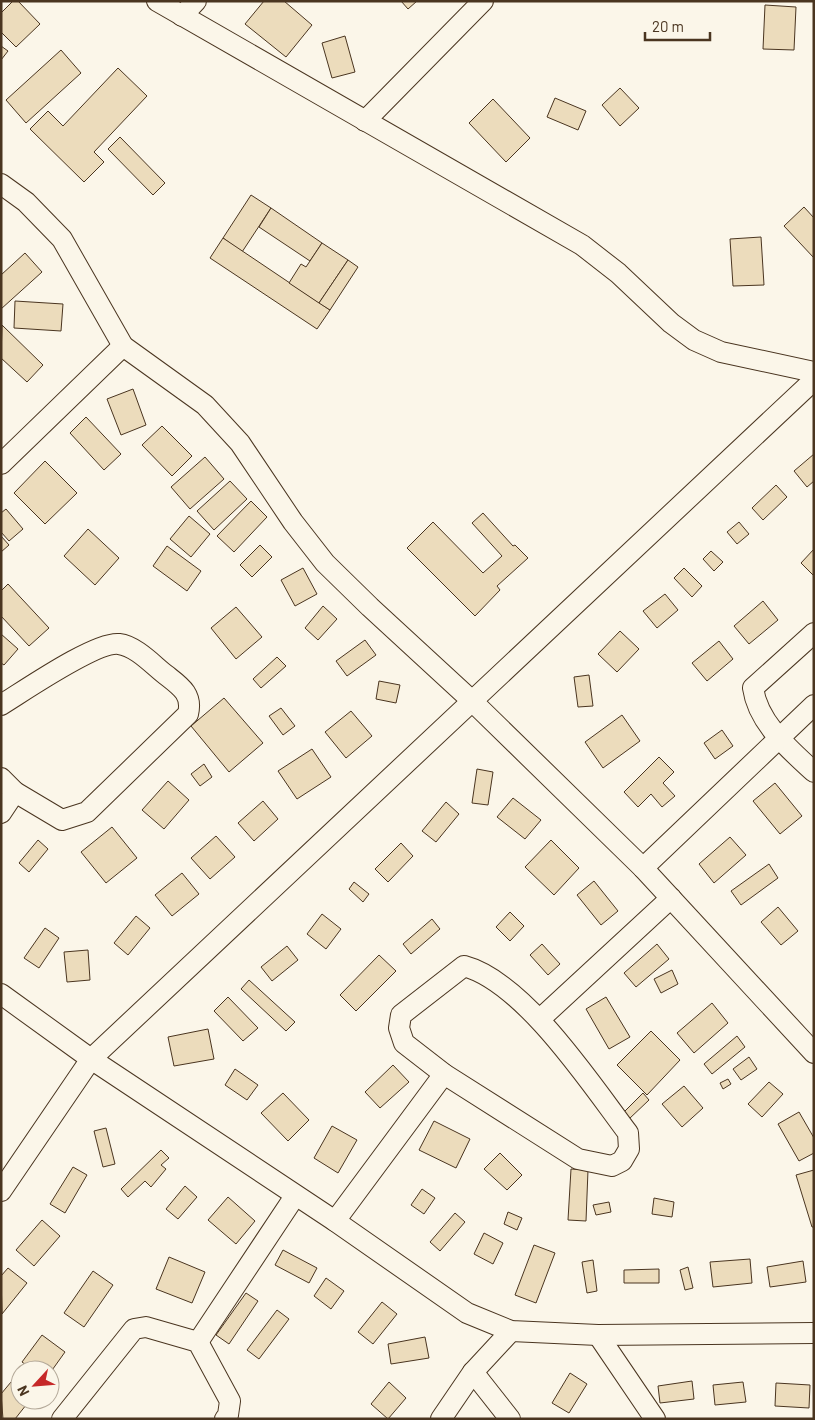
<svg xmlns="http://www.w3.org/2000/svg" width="815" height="1420" font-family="Barlow,sans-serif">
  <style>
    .building { fill: #ecdcbc; stroke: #4a3520 }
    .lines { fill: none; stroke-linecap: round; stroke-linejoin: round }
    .street-casing { stroke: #4a3520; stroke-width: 22 }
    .street { stroke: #fbf6e9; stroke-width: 20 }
  </style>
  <rect width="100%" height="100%" fill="#fbf6e9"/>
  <g class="building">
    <path d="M 13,1 L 18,1 L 40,24 L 16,47 L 1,32 L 1,13 Z"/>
    <path d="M 264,1 L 284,1 L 312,25 L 286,57 L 245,24 Z"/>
    <path d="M 401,1 L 417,1 L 408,9 Z"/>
    <path d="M 765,5 L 796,7 L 794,50 L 763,49 Z"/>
    <path d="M 345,36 L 355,72 L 332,78 L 322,43 Z"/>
    <path d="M 1,46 L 8,51 L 1,60 Z"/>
    <path d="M 61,50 L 81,73 L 26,123 L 6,100 Z"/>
    <path d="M 118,68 L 147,96 L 94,152 L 104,162 L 84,182 L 30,129 L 48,111 L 63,126 Z"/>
    <path d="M 620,88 L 639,108 L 620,126 L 602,105 Z"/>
    <path d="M 555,98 L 586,111 L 578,130 L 547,117 Z"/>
    <path d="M 493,99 L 530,138 L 506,162 L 469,123 Z"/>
    <path d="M 120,137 L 165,183 L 153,195 L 108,149 Z"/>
    <path d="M 251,195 L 271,208 L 242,252 L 223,238 Z"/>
    <path d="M 804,207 L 814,218 L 814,258 L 784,226 Z"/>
    <path d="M 271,208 L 322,243 L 310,261 L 259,227 Z"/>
    <path d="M 761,237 L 764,285 L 733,286 L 730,239 Z"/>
    <path d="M 223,238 L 330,310 L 317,329 L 210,258 Z"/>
    <path d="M 322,243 L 348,260 L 319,303 L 289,283 L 301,264 L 306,267 Z"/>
    <path d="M 25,253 L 42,272 L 1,309 L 1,275 Z"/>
    <path d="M 348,260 L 358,267 L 330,310 L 319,303 Z"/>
    <path d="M 15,301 L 63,304 L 61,331 L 14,328 Z"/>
    <path d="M 2,325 L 43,365 L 27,382 L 1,358 Z"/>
    <path d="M 133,389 L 146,425 L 121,435 L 107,399 Z"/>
    <path d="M 86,417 L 121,454 L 104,470 L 70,433 Z"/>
    <path d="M 162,426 L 192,456 L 172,476 L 142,445 Z"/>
    <path d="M 814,454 L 814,481 L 807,487 L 794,471 Z"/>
    <path d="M 205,457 L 224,479 L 190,509 L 171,487 Z"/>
    <path d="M 45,461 L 77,493 L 45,524 L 14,493 Z"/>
    <path d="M 230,481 L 247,499 L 214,530 L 197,511 Z"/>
    <path d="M 776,485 L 787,497 L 763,520 L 752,508 Z"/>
    <path d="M 251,501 L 267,517 L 234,552 L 217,536 Z"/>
    <path d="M 6,509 L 23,529 L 9,541 L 1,532 L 1,513 Z"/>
    <path d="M 483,513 L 513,546 L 515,545 L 528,558 L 497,586 L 500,590 L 475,616 L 407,548 L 433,522 L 483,573 L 502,556 L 472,523 Z"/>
    <path d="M 189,516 L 210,534 L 191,557 L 170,539 Z"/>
    <path d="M 739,522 L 749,534 L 737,544 L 727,532 Z"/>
    <path d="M 88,529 L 119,558 L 95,585 L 64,556 Z"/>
    <path d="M 1,536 L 9,545 L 1,552 Z"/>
    <path d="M 260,545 L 272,557 L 252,577 L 240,565 Z"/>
    <path d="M 167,546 L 201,571 L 187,591 L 153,566 Z"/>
    <path d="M 814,549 L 814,576 L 801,563 Z"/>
    <path d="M 711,551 L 723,562 L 714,571 L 703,559 Z"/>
    <path d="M 303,568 L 317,594 L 295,606 L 281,580 Z"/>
    <path d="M 684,568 L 702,586 L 692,597 L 674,578 Z"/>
    <path d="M 8,584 L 49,628 L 29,646 L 1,616 L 1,591 Z"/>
    <path d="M 665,594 L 678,610 L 657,628 L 643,611 Z"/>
    <path d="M 763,601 L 778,620 L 749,644 L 734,626 Z"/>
    <path d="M 323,606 L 337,619 L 318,640 L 305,628 Z"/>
    <path d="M 236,607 L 262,637 L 236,659 L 211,628 Z"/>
    <path d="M 620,631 L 639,649 L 617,672 L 598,654 Z"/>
    <path d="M 1,634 L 18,649 L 4,665 L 1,663 Z"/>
    <path d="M 365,640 L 376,655 L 347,676 L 336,661 Z"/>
    <path d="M 719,641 L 733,659 L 707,681 L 692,663 Z"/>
    <path d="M 277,657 L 286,666 L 261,688 L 253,679 Z"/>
    <path d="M 589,675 L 593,706 L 578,707 L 574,677 Z"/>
    <path d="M 379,681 L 400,685 L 396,703 L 376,699 Z"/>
    <path d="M 224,698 L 263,743 L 229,772 L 191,726 Z"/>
    <path d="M 281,708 L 295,726 L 283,735 L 269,716 Z"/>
    <path d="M 351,711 L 372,736 L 346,758 L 325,732 Z"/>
    <path d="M 622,715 L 640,741 L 603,768 L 585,742 Z"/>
    <path d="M 722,730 L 733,746 L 715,759 L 704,743 Z"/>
    <path d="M 312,749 L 331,777 L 297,799 L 278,771 Z"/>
    <path d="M 659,757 L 674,772 L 663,783 L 675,796 L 662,807 L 651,794 L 638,807 L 624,792 Z"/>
    <path d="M 204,764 L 212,777 L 200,786 L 191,774 Z"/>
    <path d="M 477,769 L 493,772 L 488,805 L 472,803 Z"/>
    <path d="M 168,781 L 189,800 L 164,829 L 142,810 Z"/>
    <path d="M 775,783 L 802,816 L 780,834 L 753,801 Z"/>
    <path d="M 513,798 L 541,820 L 525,839 L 497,817 Z"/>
    <path d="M 263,801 L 278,819 L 254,841 L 238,823 Z"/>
    <path d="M 446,802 L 459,814 L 436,842 L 422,831 Z"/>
    <path d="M 112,827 L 137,858 L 106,883 L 81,852 Z"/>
    <path d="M 216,836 L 235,857 L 210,879 L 191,858 Z"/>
    <path d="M 730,837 L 746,855 L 714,883 L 699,864 Z"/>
    <path d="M 38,840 L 48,849 L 29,872 L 19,863 Z"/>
    <path d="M 551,840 L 579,868 L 554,895 L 525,867 Z"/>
    <path d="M 401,843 L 413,856 L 388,882 L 375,869 Z"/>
    <path d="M 769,864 L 778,878 L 741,905 L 731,891 Z"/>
    <path d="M 182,873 L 199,894 L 172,916 L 155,895 Z"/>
    <path d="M 594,881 L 618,911 L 601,925 L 577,895 Z"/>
    <path d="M 354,882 L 369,894 L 363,902 L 349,889 Z"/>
    <path d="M 778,907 L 798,931 L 781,945 L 761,922 Z"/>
    <path d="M 510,912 L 524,926 L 510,941 L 496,927 Z"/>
    <path d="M 322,914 L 341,929 L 326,949 L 307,934 Z"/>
    <path d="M 136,916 L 150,928 L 128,955 L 114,943 Z"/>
    <path d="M 432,919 L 440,929 L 411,954 L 403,944 Z"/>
    <path d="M 45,928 L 59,938 L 39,968 L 24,958 Z"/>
    <path d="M 542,944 L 560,964 L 548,975 L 530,955 Z"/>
    <path d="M 657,944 L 669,959 L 636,987 L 624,973 Z"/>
    <path d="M 287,946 L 298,960 L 272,981 L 261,967 Z"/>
    <path d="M 88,950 L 90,980 L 67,982 L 64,952 Z"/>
    <path d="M 379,955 L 396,971 L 356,1011 L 340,995 Z"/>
    <path d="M 672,970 L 678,984 L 661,993 L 654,979 Z"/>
    <path d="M 249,980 L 295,1022 L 286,1031 L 241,989 Z"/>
    <path d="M 228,997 L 258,1028 L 243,1041 L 214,1011 Z"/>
    <path d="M 606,997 L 630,1037 L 609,1049 L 586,1009 Z"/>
    <path d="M 712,1003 L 728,1023 L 694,1053 L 677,1033 Z"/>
    <path d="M 208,1029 L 214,1059 L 174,1066 L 168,1037 Z"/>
    <path d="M 651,1031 L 680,1060 L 647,1095 L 617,1065 Z"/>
    <path d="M 737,1036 L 745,1047 L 712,1074 L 704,1064 Z"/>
    <path d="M 749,1057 L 757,1069 L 741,1080 L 733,1069 Z"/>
    <path d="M 393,1065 L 409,1082 L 380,1108 L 365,1092 Z"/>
    <path d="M 235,1069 L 258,1085 L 247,1100 L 225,1085 Z"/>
    <path d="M 728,1079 L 731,1084 L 723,1089 L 720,1083 Z"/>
    <path d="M 769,1082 L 783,1094 L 762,1117 L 748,1104 Z"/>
    <path d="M 684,1086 L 703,1108 L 682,1127 L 662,1104 Z"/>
    <path d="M 283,1093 L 309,1120 L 288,1141 L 261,1113 Z"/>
    <path d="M 643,1093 L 649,1100 L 629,1119 L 623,1113 Z"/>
    <path d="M 799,1112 L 814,1138 L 814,1153 L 799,1161 L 778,1124 Z"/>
    <path d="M 434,1121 L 470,1139 L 456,1168 L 419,1150 Z"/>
    <path d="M 332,1126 L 357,1140 L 338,1173 L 314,1158 Z"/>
    <path d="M 106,1128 L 115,1164 L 103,1167 L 94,1131 Z"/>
    <path d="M 161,1150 L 169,1158 L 161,1165 L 166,1169 L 151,1187 L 145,1181 L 128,1197 L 121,1189 Z"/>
    <path d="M 500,1153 L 522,1175 L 507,1190 L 484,1169 Z"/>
    <path d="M 73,1167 L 87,1175 L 65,1213 L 50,1204 Z"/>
    <path d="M 571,1169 L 588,1170 L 586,1221 L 568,1220 Z"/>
    <path d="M 814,1170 L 814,1227 L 812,1227 L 796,1175 Z"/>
    <path d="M 185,1186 L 197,1197 L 178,1219 L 166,1209 Z"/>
    <path d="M 422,1189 L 435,1198 L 424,1214 L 411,1205 Z"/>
    <path d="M 228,1197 L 255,1221 L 236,1244 L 208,1220 Z"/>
    <path d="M 654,1198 L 674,1202 L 672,1217 L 652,1214 Z"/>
    <path d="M 609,1202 L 611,1212 L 596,1215 L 593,1205 Z"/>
    <path d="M 508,1212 L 522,1218 L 517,1230 L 504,1224 Z"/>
    <path d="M 455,1213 L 465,1222 L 440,1251 L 430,1242 Z"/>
    <path d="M 42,1220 L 60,1236 L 34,1266 L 16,1250 Z"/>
    <path d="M 484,1233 L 503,1243 L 493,1264 L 474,1254 Z"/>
    <path d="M 534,1245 L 555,1253 L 536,1303 L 515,1295 Z"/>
    <path d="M 283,1250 L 317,1268 L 309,1283 L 275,1265 Z"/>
    <path d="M 169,1257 L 205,1272 L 192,1303 L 156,1289 Z"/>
    <path d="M 750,1259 L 752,1283 L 713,1287 L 710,1262 Z"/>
    <path d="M 593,1260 L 597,1291 L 587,1293 L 582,1262 Z"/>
    <path d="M 803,1261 L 806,1282 L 770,1287 L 767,1267 Z"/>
    <path d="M 688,1267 L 693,1288 L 685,1290 L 680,1270 Z"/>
    <path d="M 8,1268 L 27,1283 L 2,1314 L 1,1276 Z"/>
    <path d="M 659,1269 L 659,1283 L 624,1283 L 624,1270 Z"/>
    <path d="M 93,1271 L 113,1285 L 84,1327 L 64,1313 Z"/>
    <path d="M 326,1278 L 344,1291 L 331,1309 L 314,1296 Z"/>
    <path d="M 246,1293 L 258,1301 L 229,1344 L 216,1335 Z"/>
    <path d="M 382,1302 L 397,1314 L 373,1344 L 358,1332 Z"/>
    <path d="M 277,1310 L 289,1319 L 259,1359 L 247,1350 Z"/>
    <path d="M 42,1335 L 65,1352 L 50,1373 L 50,1370 L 33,1370 L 22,1362 Z"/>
    <path d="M 425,1337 L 429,1358 L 391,1364 L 388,1344 Z"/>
    <path d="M 570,1373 L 587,1384 L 569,1413 L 552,1403 Z"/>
    <path d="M 692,1381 L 694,1399 L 660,1403 L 658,1386 Z"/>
    <path d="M 11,1382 L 20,1390 L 20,1400 L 30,1400 L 15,1419 L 3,1419 L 1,1394 Z"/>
    <path d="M 389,1382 L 406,1398 L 388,1419 L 371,1404 Z"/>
    <path d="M 743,1382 L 746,1402 L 715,1405 L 713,1385 Z"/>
    <path d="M 776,1383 L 810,1385 L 809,1408 L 775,1406 Z"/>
  </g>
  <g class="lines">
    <defs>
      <g id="street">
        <path d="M 157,1 L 582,245 L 618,273 L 671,323 L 694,340 L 721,352 L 814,372"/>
        <path d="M 182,16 L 196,1"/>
        <path d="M 365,121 L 483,1"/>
        <path d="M 1,184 L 26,202 L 62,239 L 123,346 L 205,405 L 240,443 L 293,522 L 325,563 L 370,607 L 471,700 L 643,868 L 814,1053"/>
        <path d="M 1,464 L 123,346"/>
        <path d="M 814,633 L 753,688 C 758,723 789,749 814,772"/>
        <path d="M 1,705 C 24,691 96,641 119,644 C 136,646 153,665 166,675 C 180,686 193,694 188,714 L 87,812 L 62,820 L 15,792 L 1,778"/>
        <path d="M 1,813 L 15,792"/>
        <path d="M 643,868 L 814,705"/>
        <path d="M 464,966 C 524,982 591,1084 628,1133 L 629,1149 L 622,1161 L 612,1166 L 578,1159 L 444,1074 L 404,1043 L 399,1028 L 401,1015 Z"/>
        <path d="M 1,994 L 91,1059 L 335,1221 L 467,1313 L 511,1331 L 598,1335 L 814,1333"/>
        <path d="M 540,1019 L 671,898"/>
        <path d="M 1,1191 L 91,1059 L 814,380"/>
        <path d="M 335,1221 L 444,1074"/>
        <path d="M 598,1335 L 655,1419"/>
        <path d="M 198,1342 L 295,1196"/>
        <path d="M 473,1372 L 510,1419"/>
        <path d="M 62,1419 L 134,1329 L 146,1327 L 198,1342 L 230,1401 L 228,1415 L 225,1419"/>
        <path d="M 441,1419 L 473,1372 L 511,1331"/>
      </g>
    </defs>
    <use href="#street" class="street-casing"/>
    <use href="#street" class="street"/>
  </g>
  <rect width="815" height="1420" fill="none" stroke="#4a3520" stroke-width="5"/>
  <g transform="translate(35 1385) rotate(244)"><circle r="24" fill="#fbf6e9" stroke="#b4a999"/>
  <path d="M0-4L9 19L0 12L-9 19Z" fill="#c62828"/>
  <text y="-8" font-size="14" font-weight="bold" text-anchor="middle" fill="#4a3520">N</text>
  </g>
  <path d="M645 32v8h65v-8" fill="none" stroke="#4a3520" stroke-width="2.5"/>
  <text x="652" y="32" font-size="15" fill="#4a3520" stroke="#fbf6e9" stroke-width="4" paint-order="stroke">20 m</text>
</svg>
